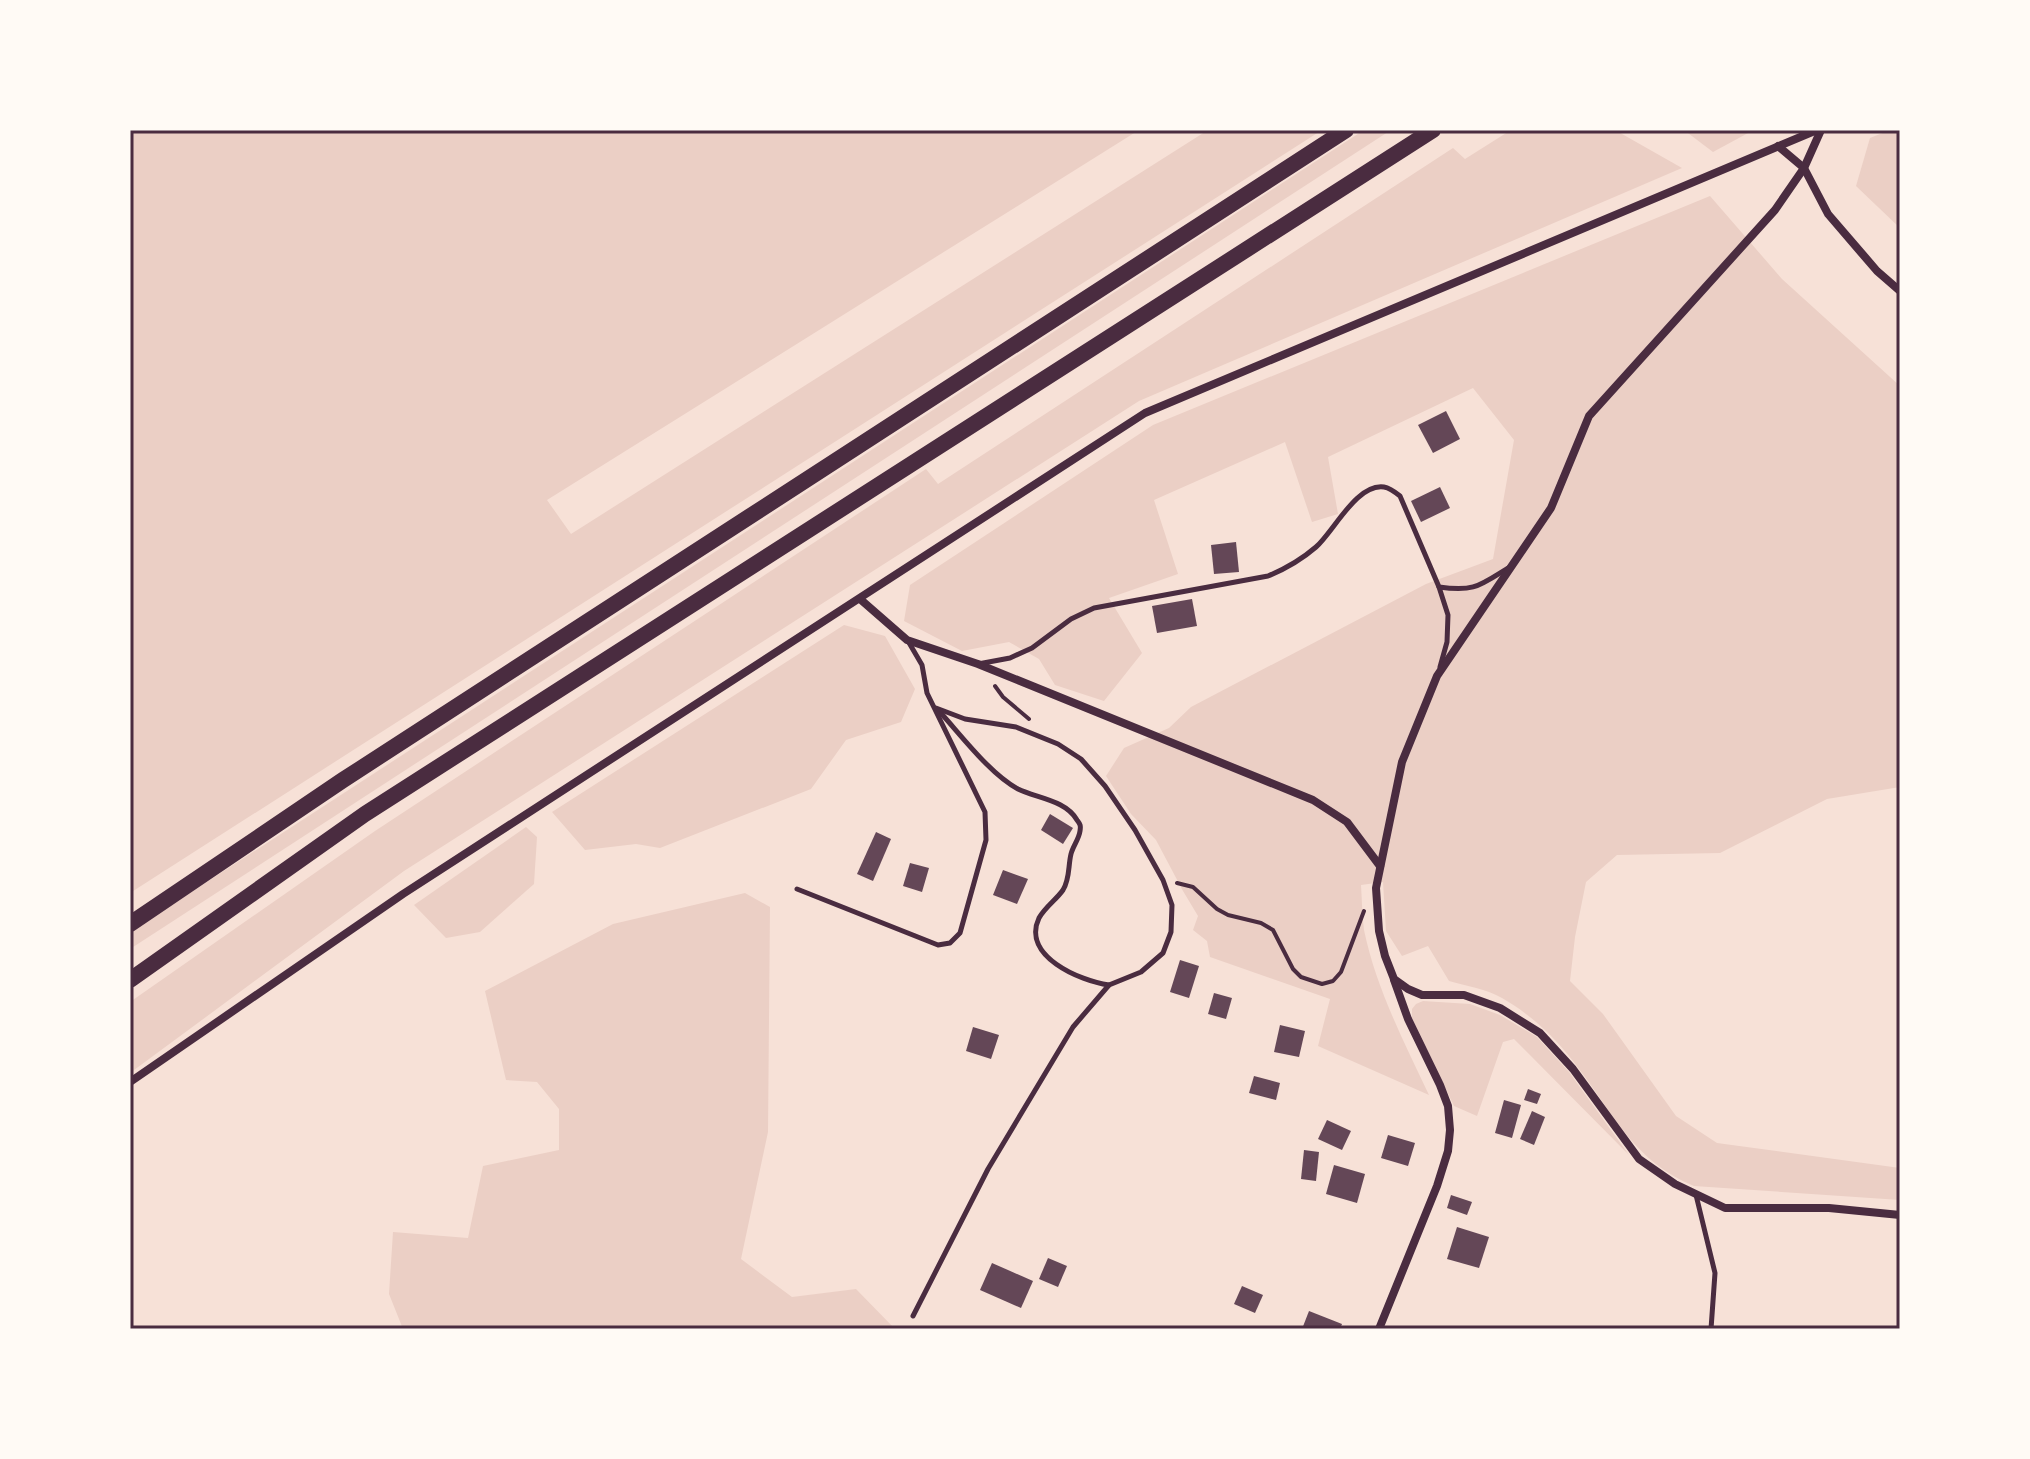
<svg xmlns="http://www.w3.org/2000/svg" width="2030" height="1459" font-family="Overpass,sans-serif">
  <style>
    .green { fill: #ebcfc5 }
    .building { fill: #644757 }
    .lines { fill: none; stroke-linecap: round; stroke-linejoin: round }
    .path { stroke: #4a2c40; stroke-width: 4 }
    .service { stroke: #4a2c40; stroke-width: 5 }
    .minor { stroke: #4a2c40; stroke-width: 8 }
    .primary { stroke: #4a2c40; stroke-width: 16 }
    .neatline { fill: none; stroke: #4a2c40; stroke-width: 3 }
  </style>
  <rect width="100%" height="100%" fill="#f7e1d7"/>
  <g class="green">
    <path d="M 130,130 L 1139,130 L 547,500 L 571,534 L 1208,130 L 1322,130 L 130,893 Z"/>
    <path d="M 1364,130 L 1391,130 L 130,949 L 130,932 Z"/>
    <path d="M 1511,130 L 1615,130 L 1682,168 L 1139,401 L 404,871 L 130,1073 L 130,1002 L 375,831 L 926,469 L 938,484 L 1453,148 L 1465,159 Z"/>
    <path d="M 1684,130 L 1749,130 L 1750,132 L 1713,152 Z"/>
    <path d="M 1890,130 L 1900,130 L 1900,228 L 1856,186 L 1870,138 Z"/>
    <path d="M 1710,196 L 1782,279 L 1900,386 L 1900,787 L 1827,799 L 1720,853 L 1617,855 L 1586,882 L 1575,937 L 1570,981 L 1603,1014 L 1676,1116 L 1717,1143 L 1900,1168 L 1900,1200 L 1694,1186 C 1635,1162 1615,1116 1579,1069 C 1559,1041 1532,1015 1502,998 C 1487,989 1466,986 1449,981 L 1428,946 L 1402,956 L 1386,931 L 1383,882 L 1361,885 C 1362,900 1362,915 1364,930 C 1376,988 1404,1042 1429,1095 L 1318,1046 L 1330,999 L 1210,957 L 1207,941 L 1193,930 L 1198,916 L 1183,891 L 1156,840 L 1131,814 L 1106,776 L 1124,748 L 1169,728 L 1191,707 L 1426,584 L 1493,559 L 1514,440 L 1473,388 L 1328,457 L 1338,514 L 1312,522 L 1285,442 L 1154,500 L 1178,574 L 1109,598 L 1142,653 L 1104,701 L 1055,685 L 1039,659 L 1009,642 L 962,651 L 904,621 L 910,585 L 1153,425 Z"/>
    <path d="M 844,625 L 885,636 L 915,689 L 901,722 L 846,740 L 811,789 L 660,848 L 636,844 L 585,850 L 552,812 Z"/>
    <path d="M 526,827 L 537,837 L 534,884 L 480,932 L 446,938 L 414,905 Z"/>
    <path d="M 745,893 L 770,907 L 768,1132 L 741,1259 L 792,1297 L 856,1289 L 895,1329 L 403,1329 L 389,1294 L 393,1232 L 468,1238 L 483,1166 L 559,1150 L 559,1109 L 537,1082 L 506,1080 L 485,991 L 613,924 Z"/>
    <path d="M 1423,1001 L 1470,1004 L 1500,1015 L 1537,1037 L 1569,1072 L 1629,1155 L 1514,1039 L 1503,1042 L 1477,1116 L 1454,1106 L 1412,1018 L 1412,1009 L 1416,1004 Z"/>
  </g>
  <g class="building">
    <path d="M 1446,411 L 1460,439 L 1433,453 L 1418,425 Z"/>
    <path d="M 1440,487 L 1450,508 L 1421,522 L 1411,501 Z"/>
    <path d="M 1236,542 L 1239,572 L 1214,574 L 1211,545 Z"/>
    <path d="M 1192,599 L 1197,626 L 1157,633 L 1152,606 Z"/>
    <path d="M 1050,814 L 1073,828 L 1063,844 L 1041,830 Z"/>
    <path d="M 876,832 L 891,839 L 873,881 L 857,874 Z"/>
    <path d="M 910,863 L 929,868 L 922,892 L 903,886 Z"/>
    <path d="M 1003,870 L 1028,879 L 1017,904 L 993,895 Z"/>
    <path d="M 1180,960 L 1199,966 L 1189,998 L 1170,992 Z"/>
    <path d="M 1214,993 L 1232,998 L 1226,1019 L 1208,1014 Z"/>
    <path d="M 1280,1025 L 1305,1031 L 1299,1057 L 1274,1052 Z"/>
    <path d="M 973,1027 L 999,1035 L 991,1059 L 966,1051 Z"/>
    <path d="M 1254,1076 L 1280,1083 L 1276,1100 L 1249,1093 Z"/>
    <path d="M 1528,1089 L 1541,1094 L 1537,1104 L 1524,1100 Z"/>
    <path d="M 1504,1100 L 1521,1105 L 1512,1138 L 1495,1133 Z"/>
    <path d="M 1532,1111 L 1545,1117 L 1534,1145 L 1520,1139 Z"/>
    <path d="M 1327,1120 L 1351,1131 L 1342,1150 L 1318,1139 Z"/>
    <path d="M 1388,1135 L 1415,1143 L 1408,1166 L 1381,1158 Z"/>
    <path d="M 1304,1150 L 1319,1152 L 1316,1181 L 1301,1179 Z"/>
    <path d="M 1334,1165 L 1365,1174 L 1357,1203 L 1326,1194 Z"/>
    <path d="M 1451,1195 L 1472,1202 L 1467,1215 L 1447,1208 Z"/>
    <path d="M 1457,1227 L 1489,1237 L 1479,1268 L 1447,1259 Z"/>
    <path d="M 1048,1258 L 1067,1266 L 1058,1287 L 1039,1279 Z"/>
    <path d="M 992,1263 L 1033,1281 L 1021,1308 L 980,1290 Z"/>
    <path d="M 1242,1286 L 1263,1295 L 1255,1313 L 1234,1304 Z"/>
    <path d="M 1309,1311 L 1342,1324 L 1340,1329 L 1302,1329 Z"/>
  </g>
  <g class="lines">
    <g class="path">
      <path d="M 995,686 L 1003,697 L 1029,719"/>
      <path d="M 1177,883 L 1193,887 L 1217,909 L 1228,915 L 1261,923 L 1273,930 L 1293,969 L 1301,977 L 1322,984 L 1333,981 L 1341,972 L 1364,911"/>
    </g>
    <g class="service">
      <path d="M 1439,587 L 1448,615 L 1447,642 L 1440,667"/>
      <path d="M 978,664 L 1010,658 L 1032,648 L 1071,619 L 1094,608 L 1268,576 C 1285,569 1301,560 1316,547 C 1334,531 1357,483 1384,487 C 1390,488 1395,492 1400,496 L 1439,587 C 1474,592 1479,586 1508,568"/>
      <path d="M 939,711 C 961,735 990,774 1018,789 C 1036,798 1066,800 1077,820 C 1080,824 1081,825 1080,831 C 1079,839 1073,846 1071,854 C 1068,866 1070,879 1063,890 C 1056,900 1045,907 1039,918 C 1021,956 1080,981 1109,985"/>
      <path d="M 797,889 L 938,945 L 950,943 L 960,933 L 986,840 L 985,812 L 927,693 L 922,665 L 908,641"/>
      <path d="M 1696,1195 L 1715,1273 L 1711,1329"/>
      <path d="M 913,1316 L 988,1169 L 1073,1027 L 1109,985 L 1141,972 L 1163,953 L 1171,932 L 1172,905 L 1163,880 L 1135,830 L 1105,786 L 1081,759 L 1058,744 L 1016,727 L 965,719 L 936,708"/>
    </g>
    <g class="minor">
      <path d="M 1821,130 L 1804,168 L 1775,210 L 1589,416 L 1551,508 L 1437,676 L 1402,762 L 1376,888 L 1379,931 L 1385,956 L 1394,979 L 1408,989 L 1422,995 L 1464,995 L 1500,1008 L 1540,1033 L 1573,1069 L 1639,1159 L 1675,1184 L 1725,1208 L 1829,1208 L 1900,1215"/>
      <path d="M 1778,146 L 1804,168 L 1828,214 L 1877,271 L 1900,291"/>
      <path d="M 860,599 L 907,640 L 978,664 L 1313,800 L 1347,822 L 1380,866"/>
      <path d="M 130,1082 L 403,894 L 1145,413 L 1817,130"/>
      <path d="M 1379,1329 L 1437,1186 L 1448,1151 L 1450,1130 L 1448,1106 L 1440,1085 L 1408,1019 L 1394,980"/>
    </g>
    <g class="primary">
      <path d="M 130,924 L 343,780 L 1346,130"/>
      <path d="M 130,980 L 365,814 L 1433,130"/>
    </g>
  </g>
  <rect width="2030" height="1459" fill="none" stroke="#fffaf5" stroke-width="264"/>
  <rect x="132" y="132" width="1766" height="1195" class="neatline"/>
</svg>
